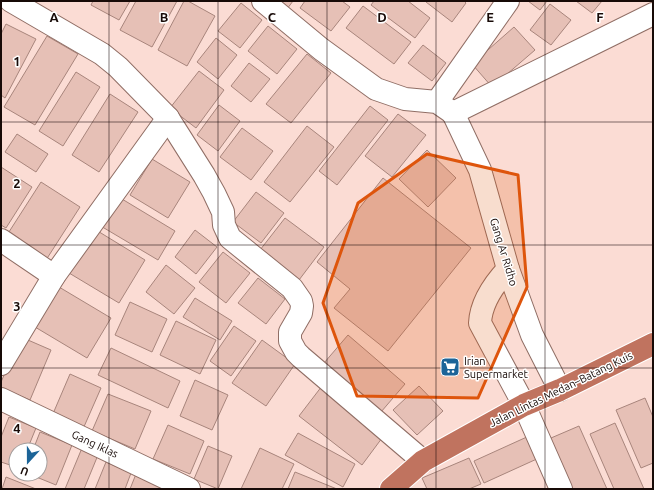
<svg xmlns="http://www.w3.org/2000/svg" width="654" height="490" font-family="Ubuntu,sans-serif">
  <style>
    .building { fill: #e6c0b6; stroke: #a8857c }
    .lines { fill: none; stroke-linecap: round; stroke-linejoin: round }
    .minor-casing { stroke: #906e65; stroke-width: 24 }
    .highway-casing { stroke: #fff; stroke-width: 24 }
    .minor { stroke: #fff; stroke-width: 22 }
    .highway { stroke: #c0735f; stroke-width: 22 }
    .marked { fill: #de550c; fill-opacity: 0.2; stroke: #de550c; stroke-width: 3; stroke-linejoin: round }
    .grid { fill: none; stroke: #170a07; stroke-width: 1; stroke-opacity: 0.55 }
    .labels { text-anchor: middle; stroke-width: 3; stroke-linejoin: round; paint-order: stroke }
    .street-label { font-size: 11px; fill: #170a07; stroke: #fff }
    .poi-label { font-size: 11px; fill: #170a07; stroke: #fff; text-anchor: start }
    .grid-label { font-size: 13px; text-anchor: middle; font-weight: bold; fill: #170a07; stroke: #fff; stroke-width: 3; stroke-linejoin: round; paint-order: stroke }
  </style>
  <rect width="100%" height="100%" fill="#fbdcd4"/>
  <g class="building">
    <path d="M 93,1 L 130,1 L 119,20 L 91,5 Z"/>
    <path d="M 136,1 L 177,1 L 152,47 L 120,30 Z"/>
    <path d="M 184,1 L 188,1 L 215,16 L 187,66 L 158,50 Z"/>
    <path d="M 277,1 L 293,1 L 287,9 Z"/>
    <path d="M 305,1 L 342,1 L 350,7 L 331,31 L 300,8 Z"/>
    <path d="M 374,1 L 408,1 L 430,18 L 415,38 L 371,5 Z"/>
    <path d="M 427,1 L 464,1 L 466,3 L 452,22 L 426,2 Z"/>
    <path d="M 528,1 L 547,1 L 540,10 Z"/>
    <path d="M 576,1 L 602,1 L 592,13 Z"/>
    <path d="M 241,3 L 262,20 L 240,48 L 218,31 Z"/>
    <path d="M 550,4 L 571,20 L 551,45 L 530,30 Z"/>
    <path d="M 363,6 L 411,42 L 394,64 L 346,28 Z"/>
    <path d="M 6,24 L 36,39 L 5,98 L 1,95 L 1,34 Z"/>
    <path d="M 268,26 L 297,49 L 277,74 L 248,51 Z"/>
    <path d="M 514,27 L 535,50 L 492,87 L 472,64 Z"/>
    <path d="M 47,36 L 78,54 L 35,125 L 4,107 Z"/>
    <path d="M 216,38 L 237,55 L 218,79 L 197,62 Z"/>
    <path d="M 423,45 L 446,63 L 432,81 L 408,63 Z"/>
    <path d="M 307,54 L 331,73 L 291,123 L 266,104 Z"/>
    <path d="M 249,63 L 270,79 L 251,102 L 231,86 Z"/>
    <path d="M 199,71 L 224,90 L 196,128 L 170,108 Z"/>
    <path d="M 76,72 L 100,87 L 63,146 L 39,131 Z"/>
    <path d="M 110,94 L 138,112 L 99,172 L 72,155 Z"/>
    <path d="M 219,105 L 240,121 L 218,151 L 197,135 Z"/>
    <path d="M 370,106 L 388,120 L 337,185 L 319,171 Z"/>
    <path d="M 398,114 L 426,135 L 392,177 L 365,156 Z"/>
    <path d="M 307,126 L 334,147 L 290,202 L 264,182 Z"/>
    <path d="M 242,128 L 273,151 L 251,180 L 220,157 Z"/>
    <path d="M 17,134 L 48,154 L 36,172 L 5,152 Z"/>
    <path d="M 427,150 L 456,178 L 428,207 L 399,179 Z"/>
    <path d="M 152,159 L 190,182 L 168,218 L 130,195 Z"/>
    <path d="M 1,167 L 32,187 L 6,228 L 1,225 Z"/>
    <path d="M 383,178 L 471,248 L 388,351 L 334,308 L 350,289 L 317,262 Z"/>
    <path d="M 41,182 L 80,207 L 46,260 L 7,235 Z"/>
    <path d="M 256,192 L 284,213 L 261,243 L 233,222 Z"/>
    <path d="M 117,196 L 175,231 L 158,260 L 99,225 Z"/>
    <path d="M 285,218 L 324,247 L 299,280 L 260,250 Z"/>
    <path d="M 96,230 L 145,260 L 119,303 L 69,273 Z"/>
    <path d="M 195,230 L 217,247 L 196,274 L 175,257 Z"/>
    <path d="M 223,252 L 250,273 L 226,303 L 199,282 Z"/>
    <path d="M 166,265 L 195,288 L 174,314 L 146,292 Z"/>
    <path d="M 258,278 L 285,299 L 266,324 L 238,303 Z"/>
    <path d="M 59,287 L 111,318 L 87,358 L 35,327 Z"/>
    <path d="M 195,298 L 232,321 L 220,340 L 183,317 Z"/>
    <path d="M 130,302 L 167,319 L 152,352 L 115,335 Z"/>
    <path d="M 176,321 L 216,340 L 200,374 L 160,355 Z"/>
    <path d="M 234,326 L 256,341 L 231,376 L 210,361 Z"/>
    <path d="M 348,335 L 405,384 L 381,412 L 324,363 Z"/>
    <path d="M 21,337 L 51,350 L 30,400 L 1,388 L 1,382 Z"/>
    <path d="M 262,340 L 295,364 L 266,406 L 232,383 Z"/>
    <path d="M 111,348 L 180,381 L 168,408 L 98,375 Z"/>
    <path d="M 70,374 L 101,388 L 83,429 L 52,416 Z"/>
    <path d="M 195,380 L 228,395 L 212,430 L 180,416 Z"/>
    <path d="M 322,386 L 385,434 L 362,465 L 299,416 Z"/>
    <path d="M 419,386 L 443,411 L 417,435 L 393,410 Z"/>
    <path d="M 108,394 L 151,411 L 135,449 L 92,431 Z"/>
    <path d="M 645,398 L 653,417 L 653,463 L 641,468 L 616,410 Z"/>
    <path d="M 9,417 L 36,428 L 27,450 L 16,450 L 16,467 L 1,462 L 1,437 Z"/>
    <path d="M 615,423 L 644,489 L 614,489 L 590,434 Z"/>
    <path d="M 168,425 L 204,441 L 190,474 L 153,459 Z"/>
    <path d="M 579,426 L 607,489 L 564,489 L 544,441 Z"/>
    <path d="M 40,432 L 72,445 L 56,485 L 29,474 L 40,474 L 40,450 L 33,450 Z"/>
    <path d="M 298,433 L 355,464 L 343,487 L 285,455 Z"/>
    <path d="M 529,436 L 539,458 L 484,483 L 474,461 Z"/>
    <path d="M 208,446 L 232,456 L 218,489 L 194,479 Z"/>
    <path d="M 82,448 L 98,455 L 84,489 L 65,489 Z"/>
    <path d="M 260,448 L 294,464 L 282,489 L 241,489 Z"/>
    <path d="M 469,458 L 481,484 L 469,489 L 427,489 L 422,478 Z"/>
    <path d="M 106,462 L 131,473 L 125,489 L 95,489 Z"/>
    <path d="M 295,472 L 337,489 L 288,489 Z"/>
    <path d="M 136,474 L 172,489 L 130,489 Z"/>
    <path d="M 6,477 L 36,489 L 2,489 Z"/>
  </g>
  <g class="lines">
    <defs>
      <g id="minor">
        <path d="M 11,1 L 102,54 L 118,67 L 168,118 L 204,175 L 214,193 L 223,212 L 224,225 L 230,238 L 292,288 L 301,301 L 302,306 L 301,313 L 290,332 L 290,341 L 296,352 L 301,357 L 423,461"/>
        <path d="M 263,1 L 321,49 L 376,89 L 405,99 L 437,102 L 453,113"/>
        <path d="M 437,102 L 508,1"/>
        <path d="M 453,113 L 480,170 L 508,269 L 532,335 L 560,390"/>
        <path d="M 453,113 L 653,14"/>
        <path d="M 1,240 L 54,276"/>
        <path d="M 508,269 C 494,284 481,302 480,323 L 524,405 L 561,489"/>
        <path d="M 1,364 L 54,276 L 168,118"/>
        <path d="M 1,399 L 189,489"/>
      </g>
      <path id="highway" d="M 391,489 L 423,461 L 524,405 L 560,390 L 653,344"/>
    </defs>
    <use href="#minor" class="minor-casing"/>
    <use href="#highway" class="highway-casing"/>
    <use href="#minor" class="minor"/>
    <use href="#highway" class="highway"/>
  </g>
  <path class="marked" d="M 427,154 L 518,175 L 527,287 L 478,398 L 357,396 L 323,303 L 358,203 Z"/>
  <path class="grid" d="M 109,1 L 109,489M 218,1 L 218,489M 327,1 L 327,489M 436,1 L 436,489M 545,1 L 545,489M 1,122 L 653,122M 1,245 L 653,245M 1,368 L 653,368"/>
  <defs>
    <symbol id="supermarket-square" viewBox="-11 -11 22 22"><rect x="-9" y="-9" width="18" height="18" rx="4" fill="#1c6498" stroke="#fff"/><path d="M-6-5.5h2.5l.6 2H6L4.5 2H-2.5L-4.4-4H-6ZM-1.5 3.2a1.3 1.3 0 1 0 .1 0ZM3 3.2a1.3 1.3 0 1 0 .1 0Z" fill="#fff"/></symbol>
  </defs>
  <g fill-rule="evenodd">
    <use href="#supermarket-square" x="439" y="356" width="22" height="22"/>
  </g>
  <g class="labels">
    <g class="street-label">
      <text transform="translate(504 252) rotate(73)" y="4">Gang Ar Ridho</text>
      <text transform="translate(561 389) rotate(-26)" y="4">Jalan Lintas Medan–Batang Kuis</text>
      <text transform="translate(95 444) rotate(25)" y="4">Gang Iklas</text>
    </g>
    <g class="poi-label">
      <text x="464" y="365">Irian<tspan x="464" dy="13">Supermarket</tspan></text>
    </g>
  </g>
  <g class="grid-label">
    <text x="54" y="22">A</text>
    <text x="164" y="22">B</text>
    <text x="272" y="22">C</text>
    <text x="382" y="22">D</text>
    <text x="490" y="22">E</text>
    <text x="600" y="22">F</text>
    <text x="17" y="66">1</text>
    <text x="17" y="188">2</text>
    <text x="17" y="311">3</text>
    <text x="17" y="433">4</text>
  </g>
  <rect width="654" height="490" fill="none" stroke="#170a07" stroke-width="4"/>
  <g transform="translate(28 462) rotate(201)"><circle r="19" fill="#ffffff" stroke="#a29d9c"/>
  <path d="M0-3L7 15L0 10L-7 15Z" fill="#1c6498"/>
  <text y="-6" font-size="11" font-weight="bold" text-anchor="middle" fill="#170a07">U</text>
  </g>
</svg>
